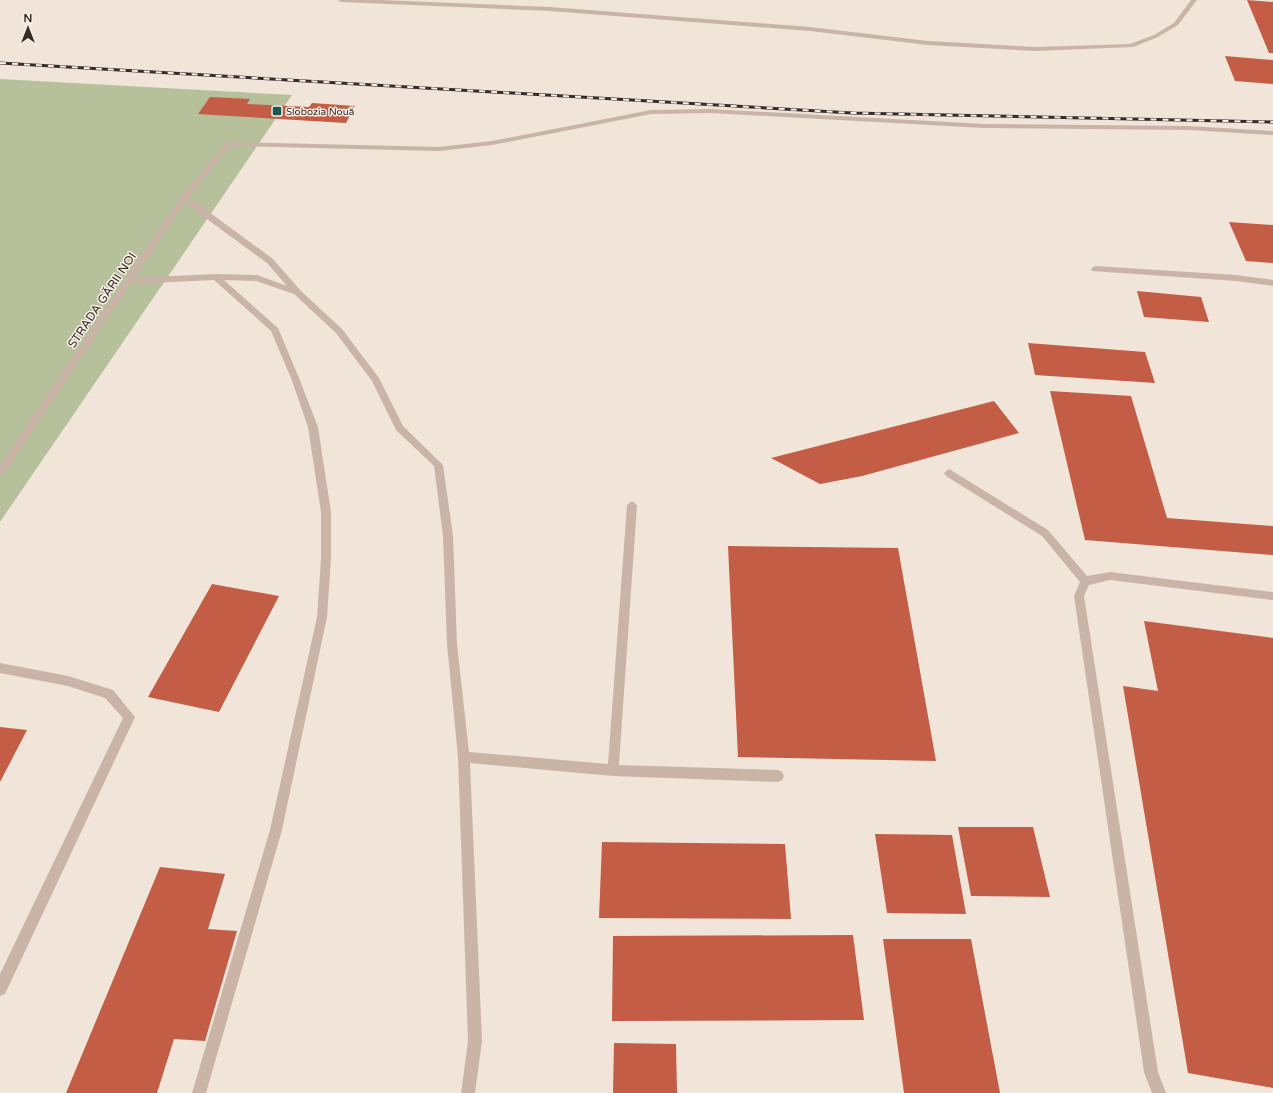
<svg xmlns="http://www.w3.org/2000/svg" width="1273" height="1093" font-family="'Varela Round',sans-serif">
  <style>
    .green { fill: #b6c09b }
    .building { fill: #c45d46 }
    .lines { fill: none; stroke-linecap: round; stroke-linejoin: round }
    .lane { fill: #c9b4a7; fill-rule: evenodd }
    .street { fill: #c9b4a7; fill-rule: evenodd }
    .rail-casing { stroke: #352b27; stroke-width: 3 }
    .rail { stroke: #f9efe7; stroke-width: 2; stroke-dasharray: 6; stroke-linecap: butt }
    .poi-dot { fill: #1e5656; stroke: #f9efe7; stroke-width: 1.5 }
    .labels { text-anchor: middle; stroke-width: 3; stroke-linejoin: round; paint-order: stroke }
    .far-poi-label { font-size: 10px; fill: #352b27; stroke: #f9efe7; text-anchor: start }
    .street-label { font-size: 12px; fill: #352b27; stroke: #f9efe7 }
  </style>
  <rect width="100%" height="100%" fill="#f1e5da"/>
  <path class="green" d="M 0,79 L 292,95 L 0,522 Z"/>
  <g class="building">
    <path d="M 1247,0 L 1273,2 L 1273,53 L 1269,53 Z"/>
    <path d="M 1225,56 L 1273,60 L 1273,84 L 1235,81 Z"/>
    <path d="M 210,97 L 250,99 L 247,104 L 309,107 L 312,103 L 355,106 L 346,123 L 198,114 Z"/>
    <path d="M 1229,222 L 1273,225 L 1273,263 L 1246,261 Z"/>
    <path d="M 1137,291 L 1201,297 L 1209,322 L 1144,317 Z"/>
    <path d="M 1028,343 L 1145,352 L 1155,383 L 1035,375 Z"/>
    <path d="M 1050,391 L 1131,396 L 1167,518 L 1273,526 L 1273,555 L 1085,540 Z"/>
    <path d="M 994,401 L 1019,433 L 862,476 L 820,484 L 771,458 Z"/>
    <path d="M 728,546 L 898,548 L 936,761 L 738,757 Z"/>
    <path d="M 212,584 L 279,596 L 219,712 L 148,697 Z"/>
    <path d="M 1144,621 L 1273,638 L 1273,1088 L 1188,1073 L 1123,686 L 1158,691 Z"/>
    <path d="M 0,727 L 27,730 L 0,782 Z"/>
    <path d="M 958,827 L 1033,827 L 1050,897 L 971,896 Z"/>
    <path d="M 875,834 L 952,835 L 966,914 L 887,913 Z"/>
    <path d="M 602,842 L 785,844 L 791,919 L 599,918 Z"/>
    <path d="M 160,867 L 225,874 L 208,929 L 237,931 L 205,1041 L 174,1039 L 157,1093 L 66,1093 Z"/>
    <path d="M 853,935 L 864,1020 L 612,1021 L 613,936 Z"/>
    <path d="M 883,939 L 971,939 L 1000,1093 L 904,1093 Z"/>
    <path d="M 614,1043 L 676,1044 L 677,1093 L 613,1093 Z"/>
  </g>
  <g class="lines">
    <g class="lane">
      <path d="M 710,109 L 984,124 L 1189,126 L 1273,131 L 1273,135 L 1189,130 L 984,128 L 710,113 L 651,114 L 492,145 L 439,151 L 229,146 L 226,144 L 229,142 L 439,147 L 492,141 L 651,110 Z"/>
      <path d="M 181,196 L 187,196 L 273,259 L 301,291 L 342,329 L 379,378 L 403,426 L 443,465 L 453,536 L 457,644 L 469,752 L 608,764 L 627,505 L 632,501 L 637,505 L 619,765 L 778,770 L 782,772 L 784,776 L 782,780 L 778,782 L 613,776 L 470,763 L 482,1041 L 475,1093 L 461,1093 L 468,1041 L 458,757 L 447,644 L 443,536 L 434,466 L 396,430 L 372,381 L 336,333 L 294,294 L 256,281 L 224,280 L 278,328 L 299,378 L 318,427 L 331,512 L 331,559 L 327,617 L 282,830 L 206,1093 L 192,1093 L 270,830 L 317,617 L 321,559 L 321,512 L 308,427 L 291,378 L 271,331 L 214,280 L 129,284 L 125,281 L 129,278 L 216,274 L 257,275 L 287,286 L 267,263 L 181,200 Z"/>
      <path d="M 1095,266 L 1236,275 L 1273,280 L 1273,286 L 1236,281 L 1092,271 L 1091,269 Z"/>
      <path d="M 949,469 L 1048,530 L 1087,576 L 1110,572 L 1273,592 L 1273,600 L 1110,580 L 1089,585 L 1084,596 L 1158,1072 L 1166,1093 L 1152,1093 L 1144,1072 L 1074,596 L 1080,582 L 1042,536 L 946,476 L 944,473 Z"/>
      <path d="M 0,663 L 68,676 L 113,690 L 135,717 L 5,994 L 0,996 L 0,974 L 123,718 L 105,698 L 68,686 L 0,673 Z"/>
    </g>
    <g class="street">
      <path d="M 338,0 L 381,0 L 550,7 L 810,27 L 928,41 L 1035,47 L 1130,44 L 1154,35 L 1174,23 L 1191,0 L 1197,0 L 1178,25 L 1158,37 L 1133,47 L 1035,51 L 928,45 L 810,31 L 550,11 L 341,2 Z"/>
      <path d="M 227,143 L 232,144 L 187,199 L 3,475 L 0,476 L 0,465 L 181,196 Z"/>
    </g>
    <defs>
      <path id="rail" d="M 0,63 L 852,113 L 1273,122"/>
    </defs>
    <use href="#rail" class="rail-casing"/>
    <use href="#rail" class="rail"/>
  </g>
  <rect class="poi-dot" x="272" y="106" width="10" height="10" rx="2"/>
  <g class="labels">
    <g class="far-poi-label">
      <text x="286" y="115">Slobozia Nouă</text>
    </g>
    <g class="street-label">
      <text transform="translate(102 300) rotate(-56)" y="4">STRADA GĂRII NOI</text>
    </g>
  </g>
  <g transform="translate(28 28)" stroke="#f9efe7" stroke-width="3" paint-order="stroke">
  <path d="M0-3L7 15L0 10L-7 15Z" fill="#352b27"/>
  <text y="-6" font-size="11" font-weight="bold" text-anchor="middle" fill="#352b27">N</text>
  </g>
</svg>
